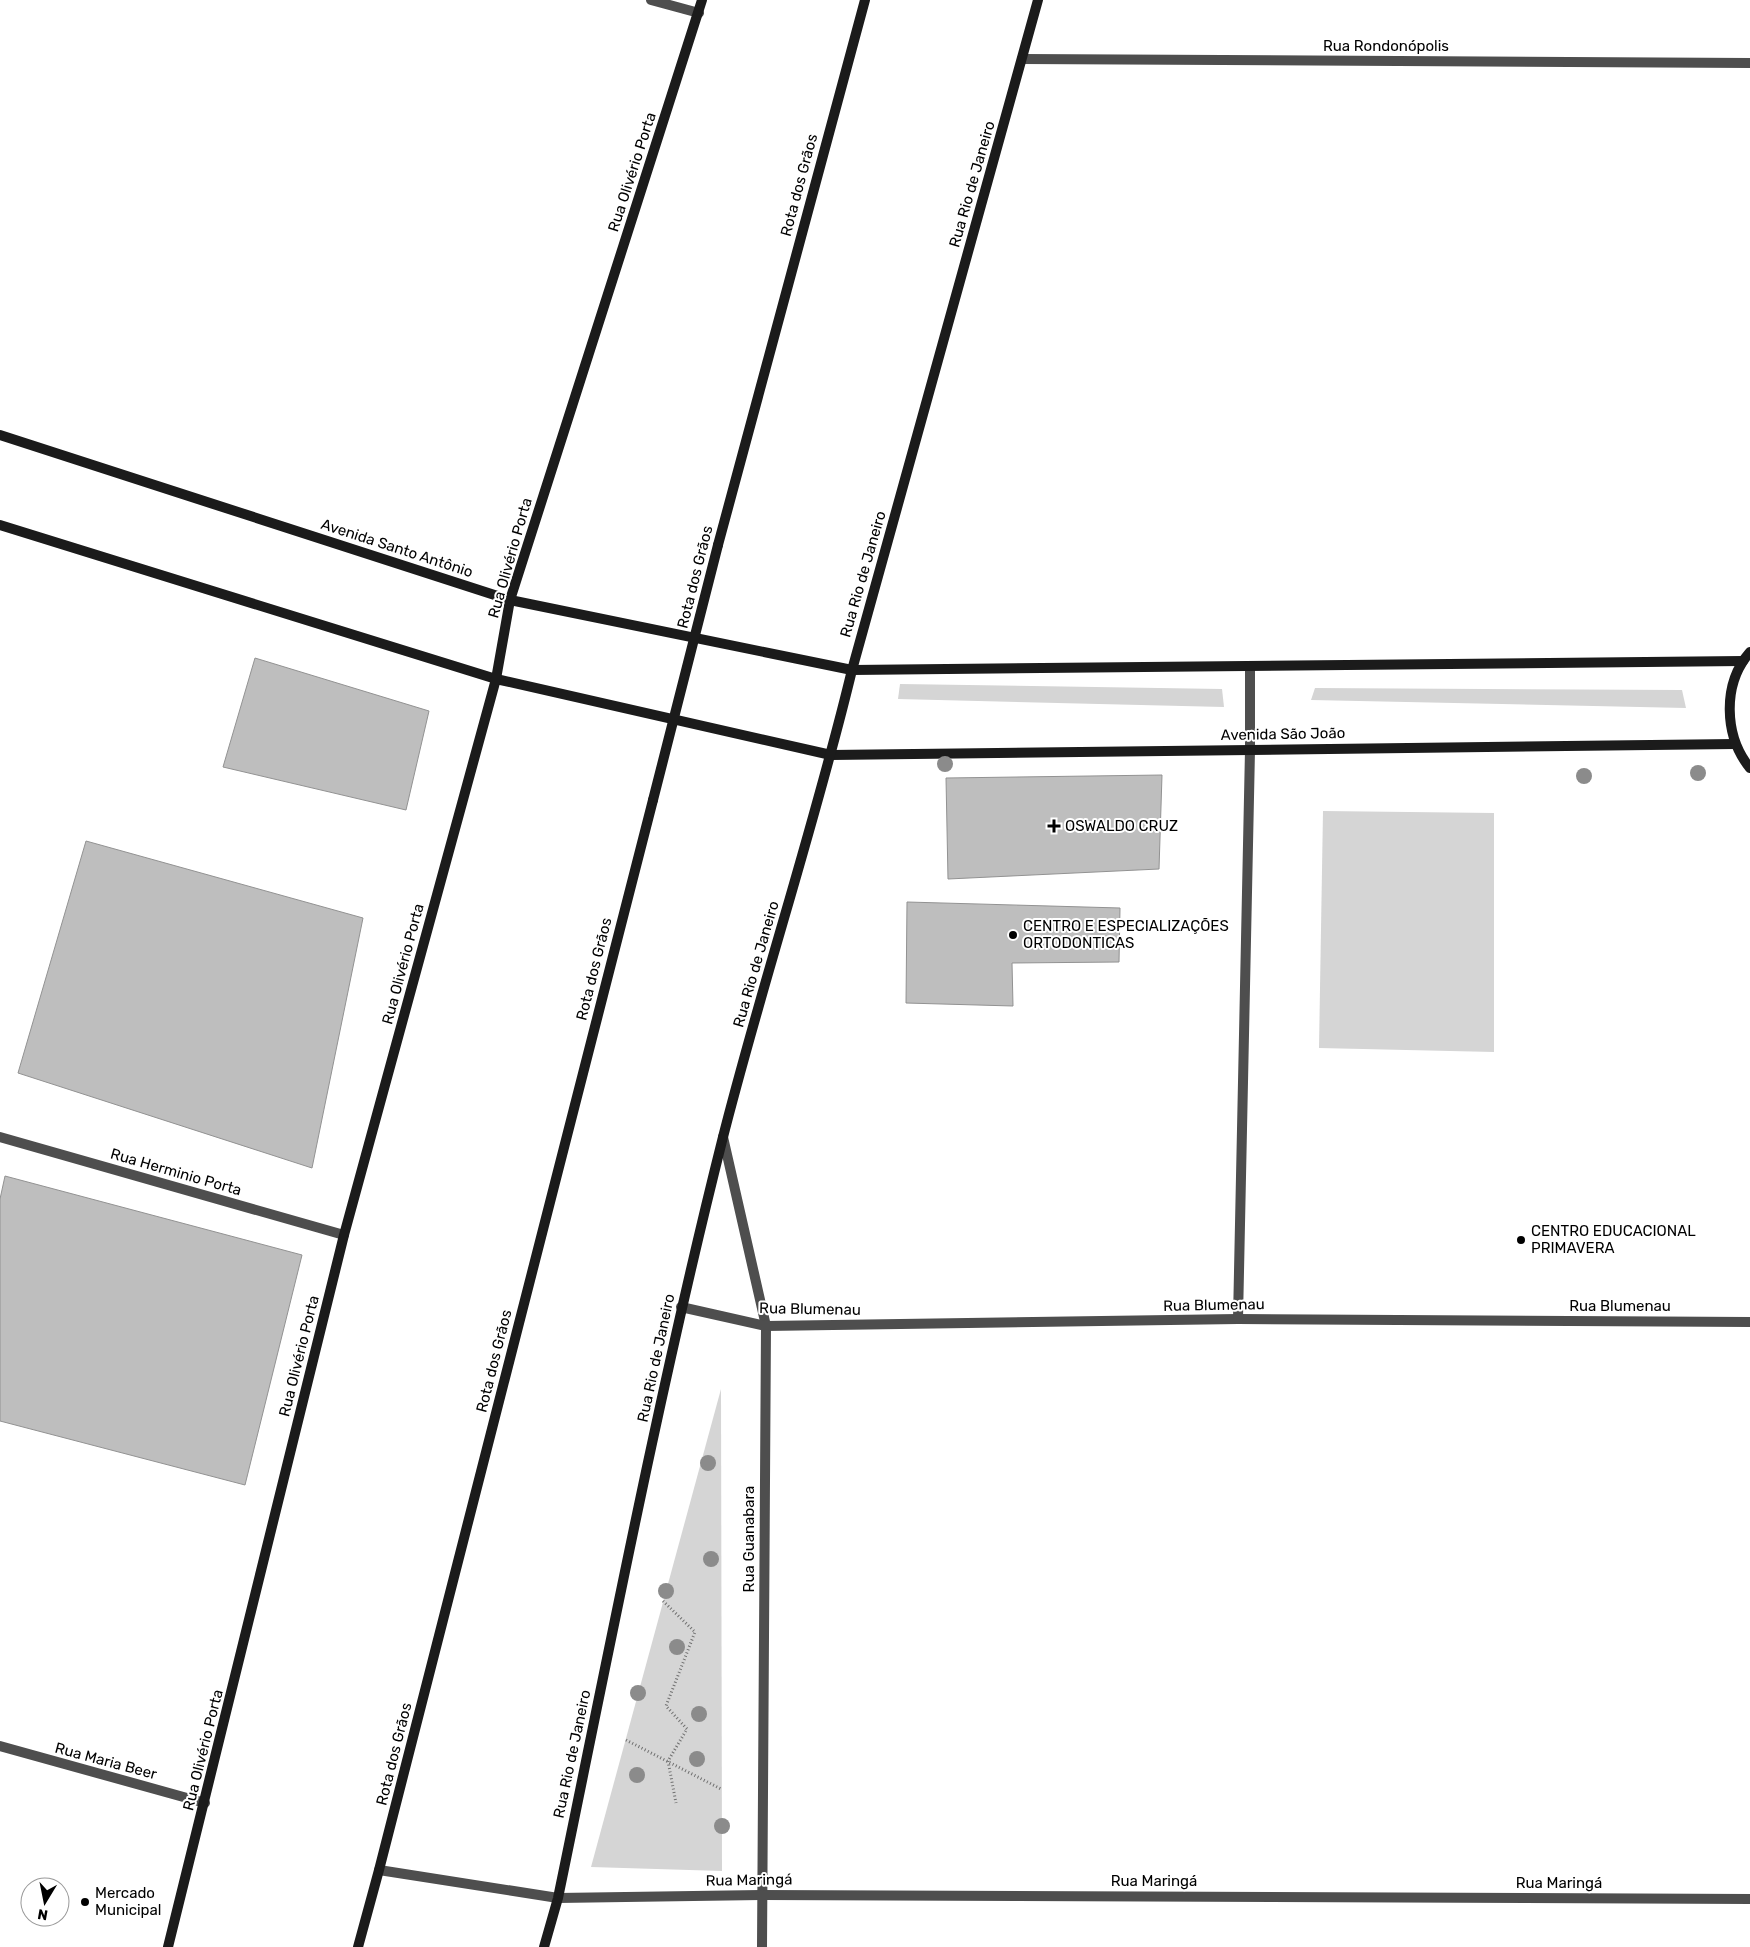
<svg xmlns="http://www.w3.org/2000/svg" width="1750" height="1947" font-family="Rubik,sans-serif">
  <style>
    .green { fill: #d5d5d5 }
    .building { fill: #bebebe; stroke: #929292 }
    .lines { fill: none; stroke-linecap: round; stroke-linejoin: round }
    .path { stroke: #707070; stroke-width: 3; stroke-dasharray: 1 2.5; stroke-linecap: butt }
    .street { stroke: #4e4e4e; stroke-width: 10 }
    .secondary { stroke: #1b1b1b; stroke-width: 10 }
    .secondary-bridge { stroke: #1b1b1b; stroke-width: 10 }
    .tree { fill: #8b8b8b }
    .poi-dot { fill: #000; stroke: #fff; stroke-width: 2 }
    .labels { text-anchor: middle; stroke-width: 4; stroke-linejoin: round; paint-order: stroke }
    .street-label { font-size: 15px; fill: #000; stroke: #fff }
    .poi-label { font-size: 15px; fill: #000; stroke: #fff; text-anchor: start }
  </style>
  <rect width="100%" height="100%" fill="#fff"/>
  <g class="green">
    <path d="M 900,684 L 1222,689 L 1224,707 L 898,699 Z"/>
    <path d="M 1315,688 L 1682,690 L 1686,708 L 1311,700 Z"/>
    <path d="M 1323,811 L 1494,813 L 1494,1052 L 1319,1048 Z"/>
    <path d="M 721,1389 L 722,1871 L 591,1867 Z"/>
  </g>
  <g class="building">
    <path d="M 255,658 L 429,711 L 406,810 L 223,767 Z"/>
    <path d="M 1162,775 L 1159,869 L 948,879 L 946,778 Z"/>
    <path d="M 86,841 L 363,918 L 312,1168 L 18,1073 Z"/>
    <path d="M 907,902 L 1120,908 L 1119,962 L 1012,963 L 1013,1006 L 906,1003 Z"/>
    <path d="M 5,1176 L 302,1255 L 245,1485 L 0,1421 L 0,1199 Z"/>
  </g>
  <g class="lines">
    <g class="path">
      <path d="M 663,1601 L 695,1632 L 666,1706 L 687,1729 L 668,1761 L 676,1803"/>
      <path d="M 626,1740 L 721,1789"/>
    </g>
    <g class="street">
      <path d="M 651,0 L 699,13"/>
      <path d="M 1022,59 L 1750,63"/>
      <path d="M 0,1137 L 344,1235"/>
      <path d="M 723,1137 L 766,1326 L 762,1947"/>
      <path d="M 681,1307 L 766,1326 L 1238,1319 L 1750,1322"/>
      <path d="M 1238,1319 L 1250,750 L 1250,666"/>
      <path d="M 0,1746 L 205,1803"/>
      <path d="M 379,1870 L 558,1898 L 761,1895 L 1750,1899"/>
    </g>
    <g class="secondary">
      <path d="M 0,435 L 510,600 L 852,670 L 1743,661"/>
      <path d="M 0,525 L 496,679 L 831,755 L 1735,744"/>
      <path d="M 718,545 L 865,0"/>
      <path d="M 1750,652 C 1722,684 1724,736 1750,768"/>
      <path d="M 168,1947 L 344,1235 L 496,679 L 510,600 L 702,0"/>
      <path d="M 358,1947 L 379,1870 L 653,800"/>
      <path d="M 544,1947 L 558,1898 C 610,1646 659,1392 722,1141 C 762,983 814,828 852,670 L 1038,0"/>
    </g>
    <path class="secondary-bridge" d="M 653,800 L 718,545"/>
  </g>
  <g class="tree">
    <circle cx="945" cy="764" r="8"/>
    <circle cx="1698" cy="773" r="8"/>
    <circle cx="1584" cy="776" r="8"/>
    <circle cx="708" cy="1463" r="8"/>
    <circle cx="711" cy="1559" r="8"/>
    <circle cx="666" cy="1591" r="8"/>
    <circle cx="677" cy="1647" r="8"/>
    <circle cx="638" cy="1693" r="8"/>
    <circle cx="699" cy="1714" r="8"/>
    <circle cx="697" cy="1759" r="8"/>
    <circle cx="637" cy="1775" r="8"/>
    <circle cx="722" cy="1826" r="8"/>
  </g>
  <g class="poi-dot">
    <path d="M1051.5 818.5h5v5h5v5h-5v5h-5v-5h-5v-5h5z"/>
    <circle cx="1013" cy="935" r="5"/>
    <circle cx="1521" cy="1240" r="5"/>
    <circle cx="85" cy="1902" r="5"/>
  </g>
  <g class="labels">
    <g class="street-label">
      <text x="1386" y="51">Rua Rondonópolis</text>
      <text transform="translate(632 172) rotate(-72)" y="5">Rua Olivério Porta</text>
      <text transform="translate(972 184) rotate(-74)" y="5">Rua Rio de Janeiro</text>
      <text transform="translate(799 185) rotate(-75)" y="5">Rota dos Grãos</text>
      <text transform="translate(397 548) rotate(18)" y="5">Avenida Santo Antônio</text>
      <text transform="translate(510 558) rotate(-74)" y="5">Rua Olivério Porta</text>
      <text transform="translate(863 574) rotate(-74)" y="5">Rua Rio de Janeiro</text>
      <text transform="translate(695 577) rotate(-76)" y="5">Rota dos Grãos</text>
      <text transform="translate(1283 734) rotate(-1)" y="5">Avenida São João</text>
      <text transform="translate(403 964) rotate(-75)" y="5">Rua Olivério Porta</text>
      <text transform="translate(756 964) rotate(-74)" y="5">Rua Rio de Janeiro</text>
      <text transform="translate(594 969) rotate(-76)" y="5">Rota dos Grãos</text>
      <text transform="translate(176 1172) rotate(16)" y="5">Rua Herminio Porta</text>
      <text transform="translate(1214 1305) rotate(-1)" y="5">Rua Blumenau</text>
      <text x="1620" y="1311">Rua Blumenau</text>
      <text transform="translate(810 1309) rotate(1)" y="5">Rua Blumenau</text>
      <text transform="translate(299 1356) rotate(-76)" y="5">Rua Olivério Porta</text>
      <text transform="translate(656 1358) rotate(-78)" y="5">Rua Rio de Janeiro</text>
      <text transform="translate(494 1361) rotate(-76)" y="5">Rota dos Grãos</text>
      <text transform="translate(749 1539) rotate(-90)" y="5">Rua Guanabara</text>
      <text transform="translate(203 1750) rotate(-76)" y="5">Rua Olivério Porta</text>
      <text transform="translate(394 1754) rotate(-76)" y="5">Rota dos Grãos</text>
      <text transform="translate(572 1754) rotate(-78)" y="5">Rua Rio de Janeiro</text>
      <text transform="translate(106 1761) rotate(15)" y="5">Rua Maria Beer</text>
      <text transform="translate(749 1880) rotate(-1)" y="5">Rua Maringá</text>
      <text x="1154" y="1886">Rua Maringá</text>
      <text x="1559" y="1888">Rua Maringá</text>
    </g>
    <g class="poi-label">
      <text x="1065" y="831">OSWALDO CRUZ</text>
      <text x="1023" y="931">CENTRO E ESPECIALIZAÇÕES<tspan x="1023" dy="17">ORTODONTICAS</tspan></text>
      <text x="1531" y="1236">CENTRO EDUCACIONAL<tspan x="1531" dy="17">PRIMAVERA</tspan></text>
      <text x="95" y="1898">Mercado<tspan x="95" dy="17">Municipal</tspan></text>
    </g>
  </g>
  <g transform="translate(45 1902) rotate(190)"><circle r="24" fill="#ffffff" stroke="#999999"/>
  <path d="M0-4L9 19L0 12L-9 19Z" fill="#000000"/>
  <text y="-8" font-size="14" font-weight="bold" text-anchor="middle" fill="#000000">N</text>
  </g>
</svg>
